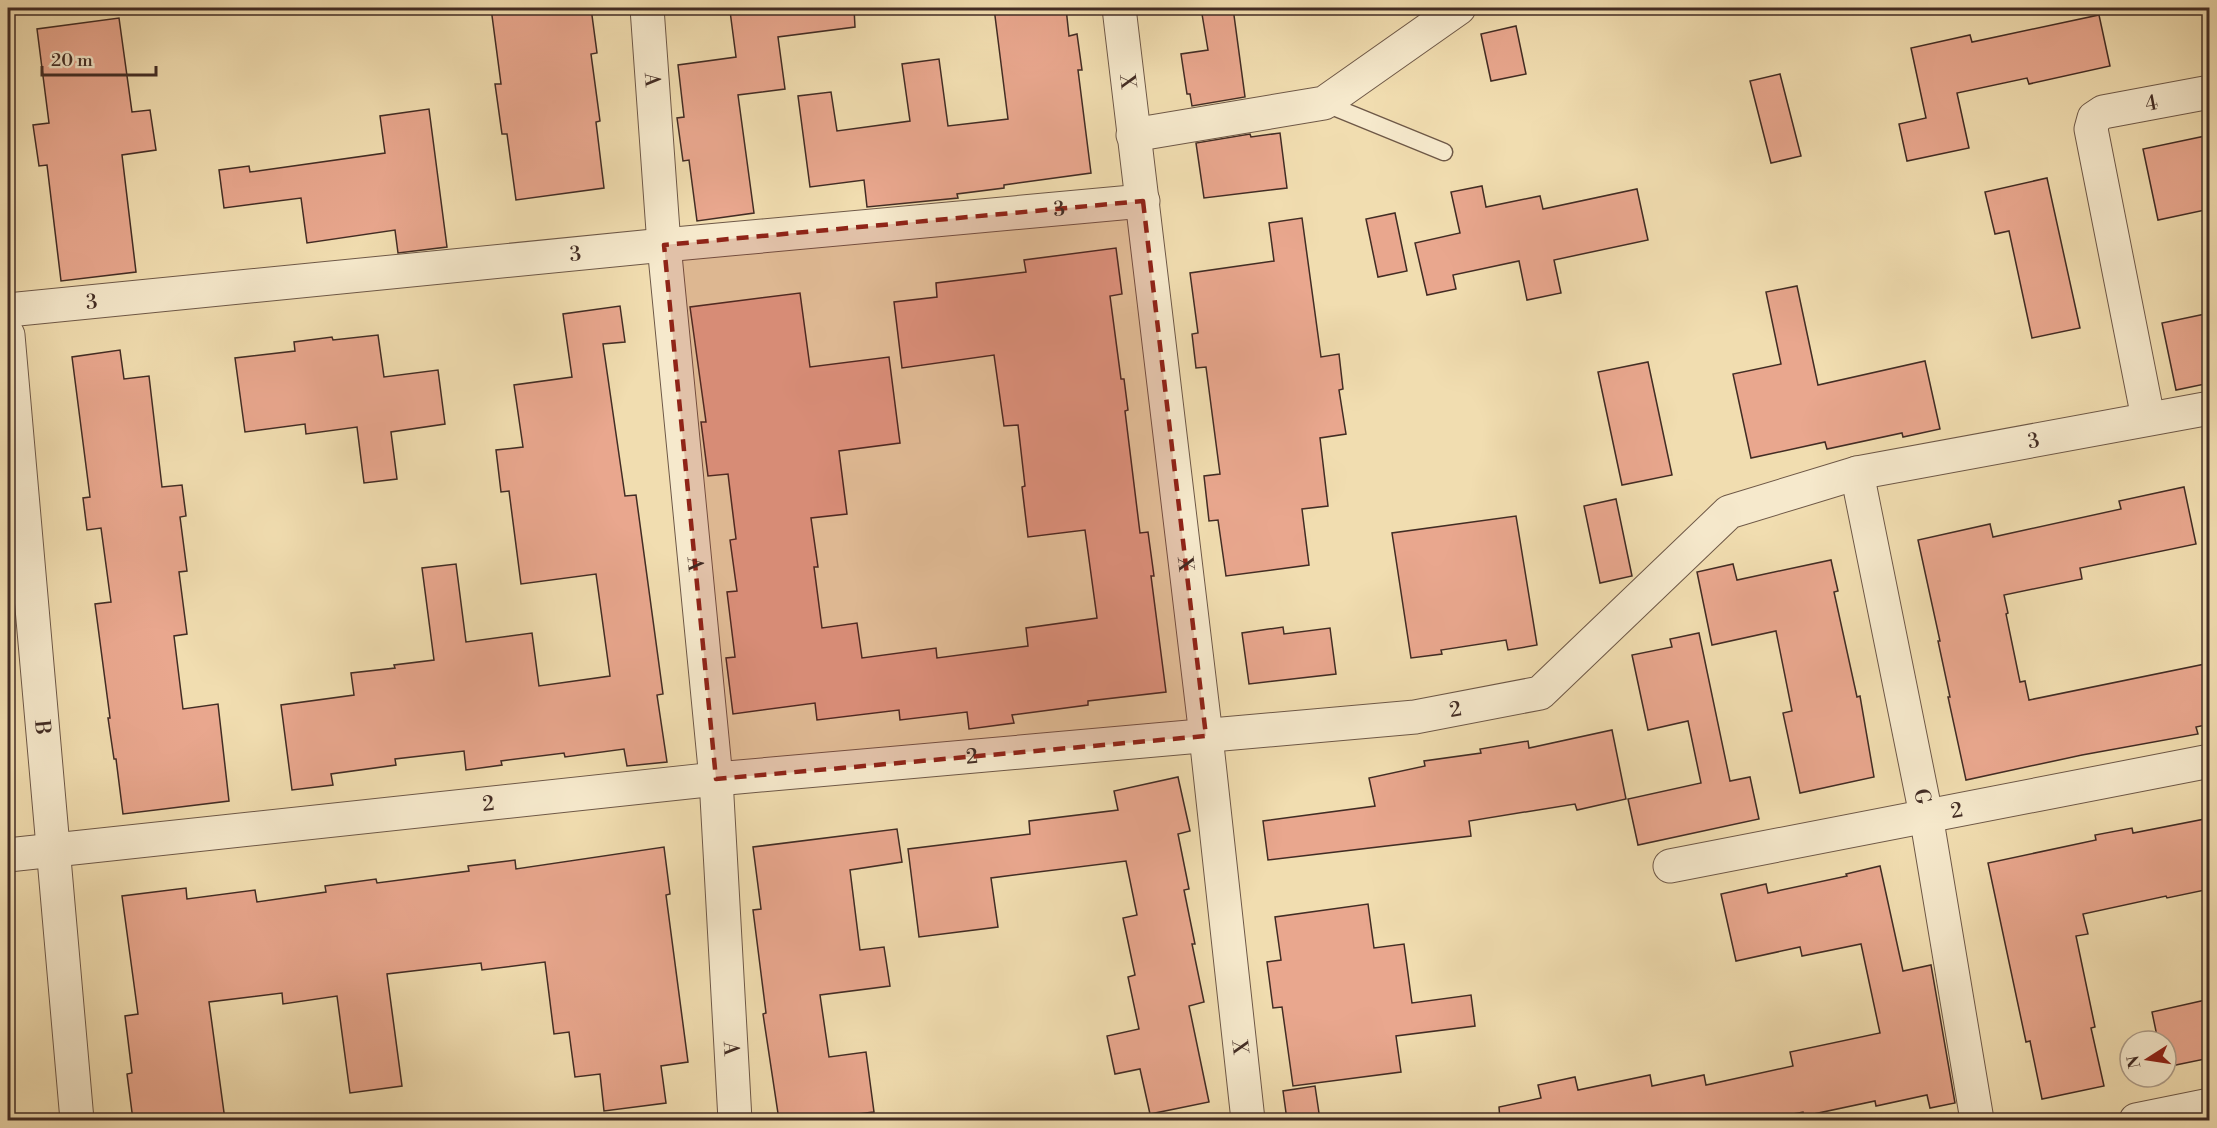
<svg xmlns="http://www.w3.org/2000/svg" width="2217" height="1128" font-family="'Libre Bodoni',serif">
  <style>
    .building { fill: #e9a78e; stroke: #422c24; stroke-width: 1.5 }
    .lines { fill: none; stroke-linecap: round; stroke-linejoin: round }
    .service-casing { stroke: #6e5847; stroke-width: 19 }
    .minor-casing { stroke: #6e5847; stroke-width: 35 }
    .tertiary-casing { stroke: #6e5847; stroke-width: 35 }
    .service { stroke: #f6e9cc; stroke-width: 16 }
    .minor { stroke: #f6e9cc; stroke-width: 33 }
    .tertiary { stroke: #f6e9cc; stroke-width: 33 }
    .marked { fill: #8f2418; fill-opacity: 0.2; stroke: #8f2418; stroke-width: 4.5; stroke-dasharray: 12 8; stroke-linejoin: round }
    .labels { text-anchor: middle; stroke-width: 6; stroke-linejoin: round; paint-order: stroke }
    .street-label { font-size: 21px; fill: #422c24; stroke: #f6e9cc }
  </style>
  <rect width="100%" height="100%" fill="#f1ddb0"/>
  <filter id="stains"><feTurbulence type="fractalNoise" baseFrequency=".00333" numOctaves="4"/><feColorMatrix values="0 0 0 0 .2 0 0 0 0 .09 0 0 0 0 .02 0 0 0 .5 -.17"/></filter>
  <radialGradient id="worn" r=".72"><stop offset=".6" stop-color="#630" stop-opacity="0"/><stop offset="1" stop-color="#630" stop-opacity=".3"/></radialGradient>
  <g class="building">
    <path d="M 491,8 L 591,8 L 597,53 L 591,54 L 600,121 L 596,122 L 604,188 L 516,200 L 507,134 L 502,134 L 495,84 L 501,84 Z"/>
    <path d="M 760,8 L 854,8 L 855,27 L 778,37 L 785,89 L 738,95 L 754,213 L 697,221 L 689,160 L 683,161 L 677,118 L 684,117 L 678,65 L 736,57 L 730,11 Z"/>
    <path d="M 994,8 L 1066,8 L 1069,36 L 1077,34 L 1082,70 L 1078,70 L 1091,173 L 1004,185 L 1004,188 L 957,194 L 958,198 L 867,207 L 864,180 L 810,187 L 798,96 L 831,92 L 837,131 L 910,121 L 902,64 L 939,59 L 948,126 L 1008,119 Z"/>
    <path d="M 1201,8 L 1233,8 L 1245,97 L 1192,106 L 1190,94 L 1187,94 L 1181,54 L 1208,50 Z"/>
    <path d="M 2099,15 L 2110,66 L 2029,84 L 2027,78 L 1957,93 L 1969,148 L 1907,161 L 1899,124 L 1926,118 L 1911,48 L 1970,35 L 1972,42 Z"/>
    <path d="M 119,18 L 132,112 L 150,110 L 156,150 L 122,155 L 136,272 L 61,281 L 47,165 L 39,166 L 33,125 L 49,123 L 37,29 Z"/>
    <path d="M 1516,26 L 1526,74 L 1491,81 L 1481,34 Z"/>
    <path d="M 1780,74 L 1801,156 L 1771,163 L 1750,81 Z"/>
    <path d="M 429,109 L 447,247 L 398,253 L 395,230 L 307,243 L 301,198 L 224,208 L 219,170 L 249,166 L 250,172 L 385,153 L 380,116 Z"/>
    <path d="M 1280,133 L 1287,188 L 1204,198 L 1196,143 L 1250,134 L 1251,137 Z"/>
    <path d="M 2210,135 L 2210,209 L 2158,220 L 2143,149 Z"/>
    <path d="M 2047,178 L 2080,328 L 2032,338 L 2009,231 L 1995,234 L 1985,192 Z"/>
    <path d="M 1482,186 L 1486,207 L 1540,196 L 1543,209 L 1637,189 L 1648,240 L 1554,260 L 1561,293 L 1527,300 L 1519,261 L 1453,275 L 1456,289 L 1427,295 L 1415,243 L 1460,233 L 1451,192 Z"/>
    <path d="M 1395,213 L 1407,271 L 1378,277 L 1366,219 Z"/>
    <path d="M 1302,218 L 1321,357 L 1339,354 L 1343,389 L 1339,390 L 1346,434 L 1320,438 L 1328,506 L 1302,509 L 1309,565 L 1226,576 L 1218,520 L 1209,521 L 1204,476 L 1220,474 L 1206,367 L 1196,368 L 1192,334 L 1198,333 L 1190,273 L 1274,261 L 1269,223 Z"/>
    <path d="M 1116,248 L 1122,294 L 1110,296 L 1121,379 L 1124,379 L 1128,410 L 1125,411 L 1140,533 L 1148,532 L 1154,576 L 1151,576 L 1166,692 L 1088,701 L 1088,705 L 1012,715 L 1014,723 L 969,729 L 967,712 L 900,720 L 899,710 L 817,720 L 815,703 L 733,714 L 726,658 L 735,657 L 727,592 L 737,591 L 730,540 L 736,539 L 728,474 L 708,476 L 701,422 L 706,422 L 690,307 L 800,293 L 810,367 L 889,357 L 900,443 L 839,451 L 847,514 L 811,518 L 818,567 L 814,567 L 822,628 L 857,623 L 862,658 L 936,648 L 937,658 L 1028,646 L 1026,628 L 1097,618 L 1085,530 L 1028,537 L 1022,487 L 1025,486 L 1018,425 L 1004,426 L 994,355 L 902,368 L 894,302 L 937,297 L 936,283 L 1026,272 L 1024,260 Z"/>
    <path d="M 1797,286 L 1818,385 L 1925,361 L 1940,429 L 1903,437 L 1902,433 L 1827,449 L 1825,442 L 1751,458 L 1733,374 L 1781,364 L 1766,292 Z"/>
    <path d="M 620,306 L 625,342 L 603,344 L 625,496 L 636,495 L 663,694 L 657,695 L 667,762 L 627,766 L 624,749 L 565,757 L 564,753 L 501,761 L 502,765 L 466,770 L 464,751 L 395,759 L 396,765 L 331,774 L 333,785 L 292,790 L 281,705 L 354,695 L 351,673 L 395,668 L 394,665 L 434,660 L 422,568 L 456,564 L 466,642 L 532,633 L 539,686 L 610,676 L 596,574 L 521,584 L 509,491 L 501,492 L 496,450 L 523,447 L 514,385 L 572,377 L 563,314 Z"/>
    <path d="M 2210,313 L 2210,383 L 2176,390 L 2162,323 Z"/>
    <path d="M 378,335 L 384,377 L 438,370 L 445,424 L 391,432 L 397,479 L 364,483 L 357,427 L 306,434 L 305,424 L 245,432 L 235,358 L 295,351 L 294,342 L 332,337 L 333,340 Z"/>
    <path d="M 120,350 L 124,379 L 149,376 L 162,487 L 182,485 L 186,516 L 180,517 L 187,571 L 179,572 L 187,634 L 174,636 L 183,709 L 218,704 L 229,801 L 123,814 L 116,759 L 114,759 L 108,718 L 110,718 L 95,604 L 111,602 L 101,528 L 87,530 L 83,498 L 90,497 L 72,357 Z"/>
    <path d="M 1648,362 L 1672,475 L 1622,485 L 1598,372 Z"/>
    <path d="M 2184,487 L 2196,544 L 2080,568 L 2082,579 L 2004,595 L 2008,613 L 2006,614 L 2020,682 L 2025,681 L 2029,700 L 2210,663 L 2210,724 L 2196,727 L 2198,734 L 2082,755 L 1966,780 L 1948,697 L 1950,697 L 1938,641 L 1940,641 L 1918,540 L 1990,524 L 1993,537 L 2121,509 L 2119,501 Z"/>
    <path d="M 1616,499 L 1632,576 L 1600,583 L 1584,506 Z"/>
    <path d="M 1516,516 L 1537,645 L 1508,650 L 1506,640 L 1441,650 L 1442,654 L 1411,658 L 1392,533 Z"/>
    <path d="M 1831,560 L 1838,591 L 1834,592 L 1857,697 L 1860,696 L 1874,777 L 1800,793 L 1783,713 L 1792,711 L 1776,631 L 1712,645 L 1697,572 L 1733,564 L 1737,580 Z"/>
    <path d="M 1283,627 L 1284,634 L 1330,628 L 1336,674 L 1249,684 L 1242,633 Z"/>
    <path d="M 1699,633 L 1730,781 L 1750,777 L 1759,819 L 1638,845 L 1628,799 L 1701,783 L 1688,721 L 1648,730 L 1632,655 L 1672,647 L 1670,639 Z"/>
    <path d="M 1612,730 L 1626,799 L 1577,810 L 1575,804 L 1469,821 L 1471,836 L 1268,860 L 1263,821 L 1375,806 L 1369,778 L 1425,766 L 1424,761 L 1481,753 L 1480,749 L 1528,741 L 1529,748 Z"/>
    <path d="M 1178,777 L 1190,831 L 1178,834 L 1189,889 L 1184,890 L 1195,944 L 1192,944 L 1204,1002 L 1189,1006 L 1209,1102 L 1150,1114 L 1140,1069 L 1115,1074 L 1107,1036 L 1139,1029 L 1128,977 L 1135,975 L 1123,918 L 1137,915 L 1126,861 L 991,878 L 998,927 L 919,937 L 908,849 L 1030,834 L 1029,821 L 1118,810 L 1114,791 Z"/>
    <path d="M 2210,818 L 2210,889 L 2167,898 L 2166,896 L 2083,914 L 2088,934 L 2076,936 L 2095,1027 L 2091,1028 L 2104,1086 L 2042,1099 L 2030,1041 L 2026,1042 L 1988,863 L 2096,840 L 2095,835 L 2132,828 L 2133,833 Z"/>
    <path d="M 897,829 L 902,862 L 850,870 L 860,950 L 884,947 L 890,986 L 820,995 L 829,1057 L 866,1052 L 874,1112 L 806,1120 L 779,1120 L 763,1014 L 766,1013 L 753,910 L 761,909 L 753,847 Z"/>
    <path d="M 664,847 L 670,894 L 666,895 L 688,1062 L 661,1066 L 666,1103 L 604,1111 L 600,1074 L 575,1077 L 569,1032 L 554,1034 L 545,962 L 482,970 L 481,963 L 387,974 L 402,1086 L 350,1093 L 337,996 L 283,1004 L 282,993 L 209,1002 L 225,1120 L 133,1120 L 127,1074 L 132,1073 L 125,1016 L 138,1014 L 122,896 L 186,888 L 187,899 L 255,890 L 257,902 L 326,892 L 325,886 L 376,879 L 377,883 L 469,871 L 468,866 L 515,860 L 516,869 Z"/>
    <path d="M 1880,866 L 1903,971 L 1931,965 L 1955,1103 L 1930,1108 L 1927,1095 L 1876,1106 L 1875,1101 L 1804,1116 L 1803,1112 L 1762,1120 L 1500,1120 L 1499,1107 L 1541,1098 L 1538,1085 L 1575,1077 L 1578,1090 L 1650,1075 L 1652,1086 L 1704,1075 L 1706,1085 L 1793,1066 L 1790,1052 L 1880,1033 L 1861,944 L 1802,956 L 1800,947 L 1736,961 L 1721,894 L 1766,884 L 1768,893 L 1847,876 L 1846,874 Z"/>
    <path d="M 1368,904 L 1374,948 L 1404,944 L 1412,1003 L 1471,995 L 1475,1026 L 1396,1036 L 1401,1072 L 1293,1086 L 1282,1007 L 1273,1008 L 1267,962 L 1281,960 L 1275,917 Z"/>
    <path d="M 2210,999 L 2210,1058 L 2166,1067 L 2166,1041 L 2158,1041 L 2152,1012 Z"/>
    <path d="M 1315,1086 L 1320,1120 L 1287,1120 L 1283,1091 Z"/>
  </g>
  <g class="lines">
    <defs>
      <path id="service" d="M 1324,103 L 1444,152"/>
      <g id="minor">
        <path id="s1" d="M 647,8 L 664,245 L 716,779 L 735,1120"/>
        <path id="s2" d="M 1119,8 L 1206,736 L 1248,1120"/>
        <path d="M 1133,135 L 1324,103 L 1459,8"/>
        <path id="s3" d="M 8,310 L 664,245 L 1143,201"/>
        <path id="s4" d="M 2148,418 L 2091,129 L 2094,118 L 2103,112 L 2210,92"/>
        <path id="s5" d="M 1857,473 L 1926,815 L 1977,1120"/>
        <path id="s6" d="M 8,855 L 716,779 L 1415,717 L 1540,693 L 1729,512 L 1857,473 L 2210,408"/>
        <path id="s7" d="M 1670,866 L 2210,761"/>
        <path d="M 2136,1120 L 2210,1105"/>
      </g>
      <g id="tertiary">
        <path id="s8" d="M 8,335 L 77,1120"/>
      </g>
    </defs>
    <use href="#service" class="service-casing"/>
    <use href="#minor" class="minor-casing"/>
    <use href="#tertiary" class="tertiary-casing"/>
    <use href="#service" class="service"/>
    <use href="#minor" class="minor"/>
    <use href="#tertiary" class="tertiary"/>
  </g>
  <path class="marked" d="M 1143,201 L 1206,736 L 716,779 L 664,245 Z"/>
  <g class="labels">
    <g class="street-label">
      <text dy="7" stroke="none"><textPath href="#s1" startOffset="72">A</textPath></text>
      <text dy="7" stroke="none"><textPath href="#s2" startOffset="74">X</textPath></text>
      <text dy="7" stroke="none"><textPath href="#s4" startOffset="366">4</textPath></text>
      <text dy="7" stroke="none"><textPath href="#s3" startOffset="1056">3</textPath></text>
      <text dy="7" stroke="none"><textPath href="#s3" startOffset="570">3</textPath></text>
      <text dy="7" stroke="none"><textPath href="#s3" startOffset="84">3</textPath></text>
      <text dy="7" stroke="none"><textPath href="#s6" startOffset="2116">3</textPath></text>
      <text dy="7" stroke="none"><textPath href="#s1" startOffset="558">A</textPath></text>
      <text dy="7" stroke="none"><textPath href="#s2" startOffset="560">X</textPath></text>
      <text dy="7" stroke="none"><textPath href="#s6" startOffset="1455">2</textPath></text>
      <text dy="7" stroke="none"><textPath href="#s8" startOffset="394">B</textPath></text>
      <text dy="7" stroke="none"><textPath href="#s6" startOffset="969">2</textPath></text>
      <text dy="7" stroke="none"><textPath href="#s5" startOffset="330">G</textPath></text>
      <text dy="7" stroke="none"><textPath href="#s6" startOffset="483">2</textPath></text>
      <text dy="7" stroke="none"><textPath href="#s7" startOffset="292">2</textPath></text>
      <text dy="7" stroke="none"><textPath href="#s2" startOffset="1046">X</textPath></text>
      <text dy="7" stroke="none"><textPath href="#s1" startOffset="1044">A</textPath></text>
    </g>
  </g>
  <rect width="2217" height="1128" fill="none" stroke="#f1ddb0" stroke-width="30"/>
  <rect x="9" y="9" width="2199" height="1110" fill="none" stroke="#422c24" stroke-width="3"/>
  <rect x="15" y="15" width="2187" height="1098" fill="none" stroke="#422c24" stroke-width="1.5"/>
  <g transform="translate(2148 1059) rotate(258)"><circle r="28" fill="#f6e9cc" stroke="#ae9d89" stroke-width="1.5"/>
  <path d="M0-4.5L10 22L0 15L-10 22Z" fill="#8f2418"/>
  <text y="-9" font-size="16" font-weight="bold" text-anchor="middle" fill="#422c24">N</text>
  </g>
  <path d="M42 66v9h114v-9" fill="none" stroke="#422c24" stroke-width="3"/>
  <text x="51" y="66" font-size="18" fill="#422c24" stroke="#f6e9cc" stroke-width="4.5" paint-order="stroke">20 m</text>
  <rect width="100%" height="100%" filter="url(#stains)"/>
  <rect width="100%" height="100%" fill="url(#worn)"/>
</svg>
